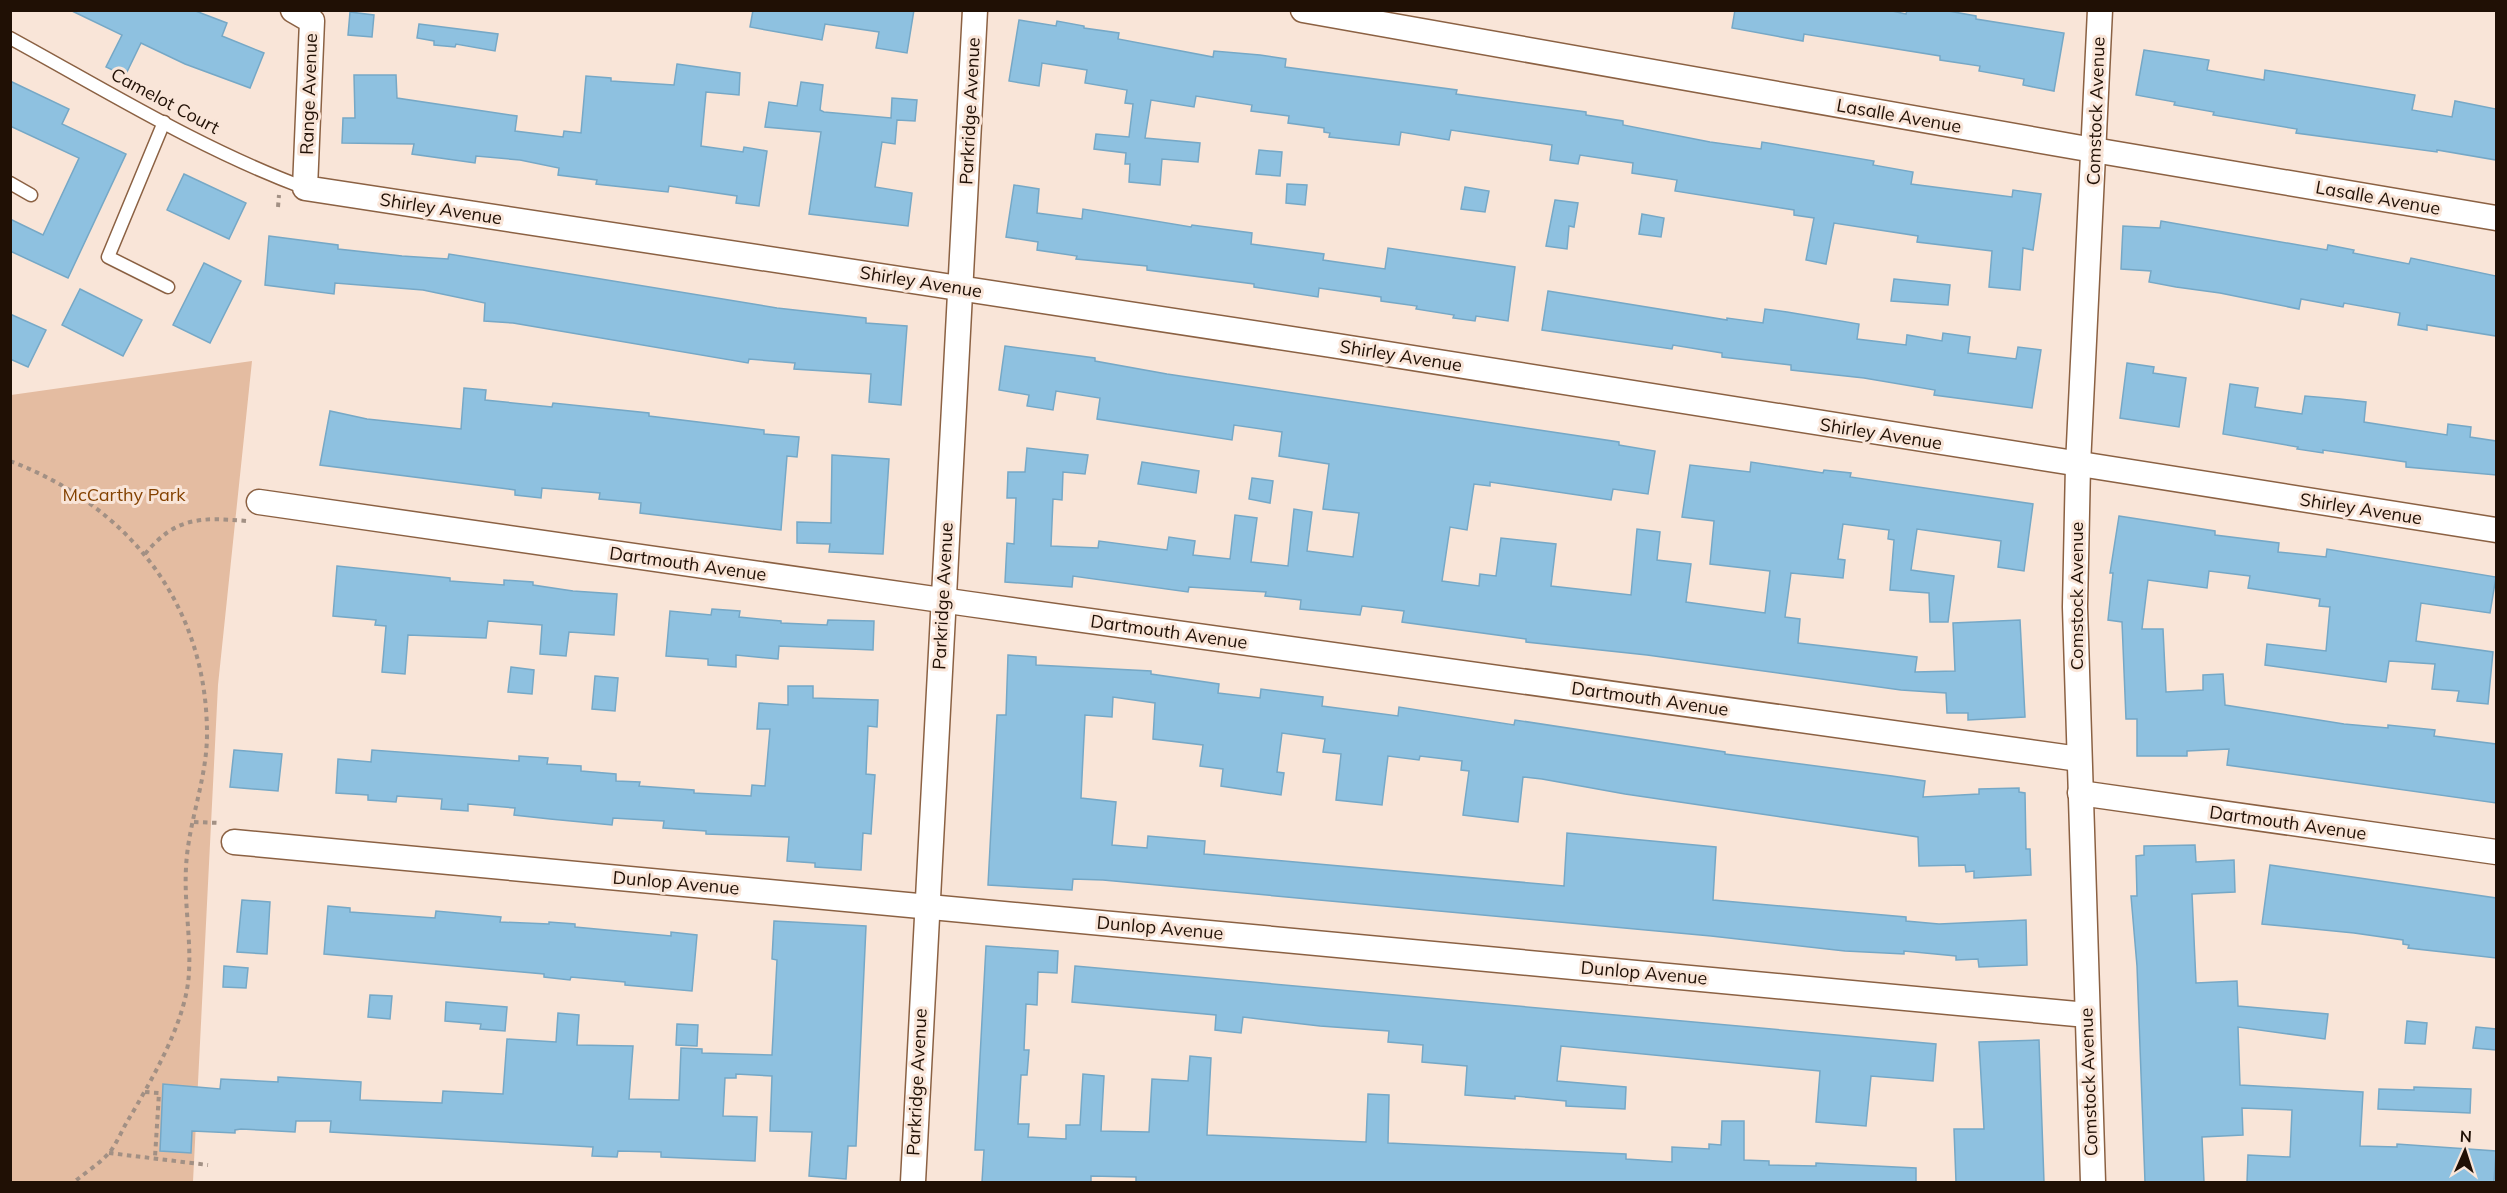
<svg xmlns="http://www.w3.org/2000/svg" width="2507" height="1193" font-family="Mulish,sans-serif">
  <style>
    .green { fill: #e4bca1 }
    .building { fill: #8ec1e0; stroke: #76a8c6; stroke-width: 1.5 }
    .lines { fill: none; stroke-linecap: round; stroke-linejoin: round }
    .lane-casing { stroke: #8b6143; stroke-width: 15 }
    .street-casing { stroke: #8b6143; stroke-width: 27 }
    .path { stroke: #a29084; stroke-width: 4; stroke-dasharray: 4.5 4.5; stroke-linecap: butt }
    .lane { stroke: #fff; stroke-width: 12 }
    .street { stroke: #fff; stroke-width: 24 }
    .labels { text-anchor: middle; stroke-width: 6; stroke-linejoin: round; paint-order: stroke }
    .street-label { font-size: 18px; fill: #201005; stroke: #f9e5d8 }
    .park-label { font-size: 18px; fill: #844200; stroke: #f9e5d8 }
  </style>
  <rect width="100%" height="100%" fill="#f9e5d8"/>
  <path class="green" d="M 252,361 L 218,685 L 193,1182 L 11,1182 L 11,395 Z"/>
  <g class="building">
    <path d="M 70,10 L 193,10 L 227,23 L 222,36 L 264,53 L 250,88 L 185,64 L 141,43 L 125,76 L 106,67 L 122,35 Z"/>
    <path d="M 753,10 L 914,10 L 907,53 L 876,48 L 879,32 L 825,24 L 822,40 L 750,27 Z"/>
    <path d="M 1735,10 L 1888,10 L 1906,14 L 1907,10 L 1943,10 L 1976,16 L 1976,19 L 2064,33 L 2054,91 L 2023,85 L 2024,79 L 1979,71 L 1980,66 L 1940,60 L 1940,56 L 1804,34 L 1803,41 L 1732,28 Z"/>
    <path d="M 350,12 L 374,15 L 372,37 L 348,35 Z"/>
    <path d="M 1019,20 L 1056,26 L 1057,21 L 1084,26 L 1084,28 L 1119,33 L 1118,39 L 1213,57 L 1214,51 L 1260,55 L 1286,59 L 1285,67 L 1457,90 L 1456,94 L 1586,112 L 1586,115 L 1623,121 L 1623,125 L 1710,142 L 1761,149 L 1762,142 L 1874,161 L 1873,165 L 1913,172 L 1911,184 L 2012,197 L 2013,190 L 2041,194 L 2033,250 L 2023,248 L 2020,290 L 1989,287 L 1992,251 L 1917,242 L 1918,236 L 1834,223 L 1826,264 L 1806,260 L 1814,218 L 1794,215 L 1794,210 L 1675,191 L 1677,180 L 1632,173 L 1633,163 L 1580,155 L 1578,164 L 1550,160 L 1552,145 L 1451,130 L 1449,140 L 1401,132 L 1399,145 L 1329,137 L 1330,133 L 1324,132 L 1324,128 L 1288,123 L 1289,116 L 1251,111 L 1252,105 L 1196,96 L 1194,107 L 1151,100 L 1145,138 L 1200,143 L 1198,162 L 1162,159 L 1160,185 L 1129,182 L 1130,164 L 1125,164 L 1126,153 L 1094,149 L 1096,134 L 1129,137 L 1133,104 L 1125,103 L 1127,90 L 1085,83 L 1087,70 L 1042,63 L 1039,86 L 1009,81 Z"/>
    <path d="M 419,24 L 498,34 L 495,51 L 456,44 L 455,47 L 434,45 L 434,41 L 417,38 Z"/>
    <path d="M 2144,50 L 2209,60 L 2207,70 L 2264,80 L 2265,70 L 2415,95 L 2412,110 L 2452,117 L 2455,101 L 2496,109 L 2496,160 L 2437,150 L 2437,152 L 2296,133 L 2297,129 L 2213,115 L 2214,112 L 2174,105 L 2175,102 L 2136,95 Z"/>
    <path d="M 677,64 L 740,73 L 739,95 L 706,92 L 701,146 L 743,152 L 744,147 L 767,151 L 759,206 L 736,203 L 737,196 L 669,186 L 668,192 L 596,184 L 597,180 L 558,175 L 559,168 L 520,160 L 476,156 L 475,163 L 412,154 L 414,144 L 342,143 L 343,118 L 355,118 L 354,75 L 396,75 L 397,98 L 517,116 L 515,131 L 563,137 L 564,131 L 581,133 L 586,76 L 611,78 L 611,81 L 674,85 Z"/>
    <path d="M 10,81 L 69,109 L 62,124 L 126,154 L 68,278 L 10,251 L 10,219 L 43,235 L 79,158 L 10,126 Z"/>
    <path d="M 801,82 L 823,85 L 820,110 L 824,112 L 891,118 L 892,98 L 917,100 L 915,121 L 897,120 L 895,144 L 882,142 L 875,187 L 912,193 L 908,226 L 809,214 L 821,132 L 765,127 L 769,102 L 797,106 Z"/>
    <path d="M 1259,150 L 1282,152 L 1280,176 L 1256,174 Z"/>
    <path d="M 184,174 L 246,203 L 229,239 L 167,210 Z"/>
    <path d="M 1287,184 L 1307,185 L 1305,205 L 1286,203 Z"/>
    <path d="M 1014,185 L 1039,189 L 1037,213 L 1082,219 L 1083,209 L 1191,227 L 1192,225 L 1252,233 L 1251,244 L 1324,254 L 1323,260 L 1385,269 L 1388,248 L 1515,267 L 1508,321 L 1476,316 L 1475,321 L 1453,318 L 1454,315 L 1416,309 L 1417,306 L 1381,301 L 1381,297 L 1319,288 L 1318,297 L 1254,287 L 1254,284 L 1147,270 L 1147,266 L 1076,259 L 1077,256 L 1037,250 L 1038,242 L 1006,237 Z"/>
    <path d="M 1465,187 L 1489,191 L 1485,212 L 1461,209 Z"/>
    <path d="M 1555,200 L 1578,203 L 1574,227 L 1569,226 L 1567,249 L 1546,246 Z"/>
    <path d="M 1642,214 L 1664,218 L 1661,237 L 1639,234 Z"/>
    <path d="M 2161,221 L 2327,250 L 2328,245 L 2354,250 L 2353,253 L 2409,264 L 2411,258 L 2496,276 L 2496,336 L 2427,325 L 2427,330 L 2398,325 L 2400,313 L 2344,303 L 2343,307 L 2301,299 L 2299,309 L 2220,293 L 2176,287 L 2149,282 L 2151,271 L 2121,269 L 2123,226 L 2160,228 Z"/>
    <path d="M 269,236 L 338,245 L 338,249 L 402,256 L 448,259 L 449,254 L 777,308 L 866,318 L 866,323 L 907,326 L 901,405 L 869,402 L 871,374 L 794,369 L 795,363 L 749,359 L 748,363 L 513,323 L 484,321 L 485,303 L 423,290 L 335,283 L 334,294 L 265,285 Z"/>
    <path d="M 204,263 L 241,281 L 210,343 L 173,325 Z"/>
    <path d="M 1894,279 L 1950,285 L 1948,305 L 1891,301 Z"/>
    <path d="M 80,289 L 142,320 L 123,356 L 62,325 Z"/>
    <path d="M 1548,291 L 1727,320 L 1727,318 L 1763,323 L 1765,309 L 1787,312 L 1859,324 L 1857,339 L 1906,345 L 1907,335 L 1942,341 L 1943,333 L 1970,337 L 1968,353 L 2016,359 L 2018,347 L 2041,350 L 2032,408 L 1934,395 L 1935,390 L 1864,378 L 1791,370 L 1791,365 L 1722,357 L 1722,353 L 1673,345 L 1672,349 L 1542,330 Z"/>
    <path d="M 10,314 L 46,330 L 28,367 L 10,359 Z"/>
    <path d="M 1005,346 L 1095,358 L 1095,361 L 1167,374 L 1619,442 L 1619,445 L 1655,451 L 1648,494 L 1613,489 L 1611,500 L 1490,482 L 1490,486 L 1474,484 L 1467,530 L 1450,527 L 1442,581 L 1479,586 L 1480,574 L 1496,576 L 1501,538 L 1556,544 L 1551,586 L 1631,595 L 1637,529 L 1660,532 L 1657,560 L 1691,564 L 1686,602 L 1765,613 L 1770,571 L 1710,564 L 1714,521 L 1682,517 L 1690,465 L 1750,472 L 1751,462 L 1823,473 L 1824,470 L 1851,473 L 1850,477 L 2033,504 L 2024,571 L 1998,567 L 2001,541 L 1917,529 L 1911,570 L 1954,576 L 1948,622 L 1930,622 L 1929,593 L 1890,590 L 1894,540 L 1888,539 L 1889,530 L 1843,524 L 1838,559 L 1845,560 L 1843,578 L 1791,573 L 1785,617 L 1800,619 L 1798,643 L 1917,657 L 1915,672 L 1955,671 L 1953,623 L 2020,620 L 2025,717 L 1968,720 L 1968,713 L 1947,713 L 1946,693 L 1901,690 L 1647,655 L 1526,642 L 1526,639 L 1402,622 L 1404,611 L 1362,606 L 1360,615 L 1300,609 L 1301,600 L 1265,596 L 1266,592 L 1189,587 L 1188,592 L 1073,576 L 1072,587 L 1005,582 L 1007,543 L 1014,544 L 1016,498 L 1007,498 L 1008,472 L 1025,472 L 1027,448 L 1088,455 L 1085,474 L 1063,472 L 1062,500 L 1053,499 L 1051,546 L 1098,548 L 1099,541 L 1167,550 L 1169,537 L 1195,541 L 1193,555 L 1230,559 L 1235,515 L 1257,518 L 1251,562 L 1288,566 L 1294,509 L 1312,512 L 1307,551 L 1353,557 L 1359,513 L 1323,509 L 1329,464 L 1279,456 L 1282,432 L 1234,425 L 1232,440 L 1097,419 L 1100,398 L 1056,391 L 1053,410 L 1027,406 L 1029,395 L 999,390 Z"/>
    <path d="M 2127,363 L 2154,367 L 2153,373 L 2186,378 L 2179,427 L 2120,418 Z"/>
    <path d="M 2230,384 L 2258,388 L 2255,407 L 2302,414 L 2305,396 L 2340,399 L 2366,402 L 2364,422 L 2447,435 L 2448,424 L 2471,427 L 2470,437 L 2496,441 L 2496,475 L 2406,467 L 2406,462 L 2323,450 L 2323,453 L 2297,449 L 2298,447 L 2223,434 Z"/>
    <path d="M 464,388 L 486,390 L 485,400 L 552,407 L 553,403 L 649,413 L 649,416 L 764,430 L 764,434 L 799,437 L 797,457 L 787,456 L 781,530 L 640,513 L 641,503 L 599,499 L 600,493 L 542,488 L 541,498 L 515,495 L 515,490 L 320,465 L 330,411 L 367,419 L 461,429 Z"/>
    <path d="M 832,455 L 889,459 L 883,554 L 829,552 L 830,544 L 797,543 L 797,522 L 831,523 Z"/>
    <path d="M 1142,462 L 1199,471 L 1196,493 L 1138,484 Z"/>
    <path d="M 1252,478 L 1273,481 L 1270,503 L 1249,499 Z"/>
    <path d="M 2119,516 L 2215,531 L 2215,535 L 2279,543 L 2278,552 L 2326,557 L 2327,549 L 2496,577 L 2490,613 L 2421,603 L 2416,641 L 2493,652 L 2488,704 L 2457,701 L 2459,691 L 2432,689 L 2435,664 L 2389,661 L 2386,682 L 2265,665 L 2267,644 L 2326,651 L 2330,607 L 2319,606 L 2320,599 L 2248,588 L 2250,576 L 2209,571 L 2207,588 L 2148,580 L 2142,629 L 2163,629 L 2166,692 L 2203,690 L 2203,675 L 2223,674 L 2225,705 L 2344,724 L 2388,728 L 2388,725 L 2435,730 L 2434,736 L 2496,744 L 2496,803 L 2227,765 L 2229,749 L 2187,751 L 2187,756 L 2137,756 L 2137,719 L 2126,719 L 2122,622 L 2108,620 L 2113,573 L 2110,573 Z"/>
    <path d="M 337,566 L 450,578 L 450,581 L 504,585 L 504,580 L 533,582 L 533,585 L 573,591 L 617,594 L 614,635 L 569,632 L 566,656 L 540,654 L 542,625 L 488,621 L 486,638 L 408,635 L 405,674 L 382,672 L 386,626 L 375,625 L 376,620 L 333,616 Z"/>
    <path d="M 712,609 L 740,611 L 739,617 L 781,621 L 781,623 L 827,625 L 828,620 L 874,621 L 873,650 L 779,646 L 778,659 L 736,655 L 736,667 L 708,665 L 708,659 L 666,656 L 670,611 L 711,615 Z"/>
    <path d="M 1008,655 L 1036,657 L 1036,665 L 1151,671 L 1151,674 L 1219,684 L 1218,693 L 1260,698 L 1261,689 L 1323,697 L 1322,706 L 1398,716 L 1399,707 L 1514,725 L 1515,720 L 1725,752 L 1725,754 L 1892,776 L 1925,781 L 1923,797 L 1979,794 L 1979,789 L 2019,788 L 2019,792 L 2025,793 L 2026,849 L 2030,849 L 2031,875 L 1974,878 L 1974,871 L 1966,872 L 1965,865 L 1919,866 L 1918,837 L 1625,794 L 1542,779 L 1523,777 L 1518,822 L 1463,815 L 1469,771 L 1461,770 L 1462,761 L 1420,756 L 1419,760 L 1388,756 L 1382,805 L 1336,800 L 1341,754 L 1323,752 L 1325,739 L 1282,733 L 1277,772 L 1284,773 L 1281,795 L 1221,786 L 1223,769 L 1200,766 L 1203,745 L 1153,739 L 1155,703 L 1113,697 L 1112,717 L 1085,715 L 1081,798 L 1116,802 L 1112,845 L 1147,848 L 1148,836 L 1170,838 L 1205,841 L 1204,854 L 1564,886 L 1567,833 L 1716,847 L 1713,900 L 1906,917 L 1906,921 L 1939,924 L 2026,920 L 2027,965 L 1979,967 L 1978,959 L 1956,960 L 1956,956 L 1904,951 L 1904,954 L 1845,951 L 1711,936 L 1103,880 L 1073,879 L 1072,890 L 988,885 L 997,715 L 1006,715 Z"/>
    <path d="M 511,667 L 534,670 L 532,694 L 508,692 Z"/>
    <path d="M 595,676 L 618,678 L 615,711 L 592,709 Z"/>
    <path d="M 788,686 L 813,686 L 813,698 L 878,700 L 877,727 L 868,726 L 866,774 L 875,775 L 871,834 L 863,833 L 861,870 L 815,867 L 815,863 L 787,861 L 789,837 L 706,834 L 706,831 L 663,828 L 664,821 L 613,818 L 612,825 L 550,819 L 514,815 L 515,808 L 468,804 L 468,811 L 441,809 L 442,799 L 397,796 L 396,802 L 368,800 L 368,795 L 336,793 L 338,759 L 371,762 L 372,750 L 519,761 L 519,756 L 548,758 L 547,764 L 581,766 L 581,771 L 616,774 L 616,781 L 640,782 L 639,786 L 694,790 L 694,793 L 751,796 L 752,785 L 765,786 L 770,729 L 757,729 L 759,703 L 788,705 Z"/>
    <path d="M 234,750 L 282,754 L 278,791 L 230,787 Z"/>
    <path d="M 2195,845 L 2196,862 L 2234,860 L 2235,892 L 2192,894 L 2196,983 L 2237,981 L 2238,1006 L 2328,1014 L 2325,1039 L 2238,1027 L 2240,1085 L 2363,1092 L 2360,1146 L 2397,1147 L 2397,1144 L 2496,1151 L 2494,1182 L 2247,1182 L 2248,1155 L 2290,1157 L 2292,1110 L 2242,1108 L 2243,1135 L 2202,1137 L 2204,1182 L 2145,1182 L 2137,966 L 2131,896 L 2137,896 L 2136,856 L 2144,855 L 2144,846 Z"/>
    <path d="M 2270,865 L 2496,898 L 2496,958 L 2408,948 L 2409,945 L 2403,944 L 2403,940 L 2354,933 L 2262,924 Z"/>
    <path d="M 242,900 L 270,902 L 267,954 L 237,952 Z"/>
    <path d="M 328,906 L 350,908 L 350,912 L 435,918 L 436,911 L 501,917 L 500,922 L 549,924 L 549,922 L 575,924 L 575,927 L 671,936 L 671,932 L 697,935 L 692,991 L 625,985 L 625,982 L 571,977 L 570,980 L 544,977 L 544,974 L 324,954 Z"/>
    <path d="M 774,921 L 866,926 L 856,1146 L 848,1146 L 846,1179 L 809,1176 L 812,1132 L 770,1131 L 772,1076 L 736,1074 L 736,1078 L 725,1078 L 723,1116 L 757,1117 L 755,1161 L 661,1157 L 661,1152 L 618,1151 L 617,1157 L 592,1156 L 593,1147 L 330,1132 L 331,1121 L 296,1121 L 295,1132 L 241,1129 L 235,1130 L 235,1133 L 192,1131 L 191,1153 L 160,1151 L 163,1084 L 220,1089 L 221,1079 L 278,1082 L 278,1077 L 361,1082 L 360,1100 L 442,1103 L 443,1091 L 503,1094 L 507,1039 L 556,1042 L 558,1013 L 579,1015 L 577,1045 L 633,1046 L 629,1099 L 679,1100 L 681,1048 L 702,1049 L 702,1053 L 772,1055 L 777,960 L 772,959 Z"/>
    <path d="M 986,946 L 1058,951 L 1057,973 L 1038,972 L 1037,1005 L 1026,1004 L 1024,1050 L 1029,1050 L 1027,1075 L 1021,1075 L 1018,1124 L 1029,1124 L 1028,1137 L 1066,1139 L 1066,1125 L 1080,1125 L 1083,1074 L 1104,1076 L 1101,1131 L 1149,1132 L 1152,1079 L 1188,1081 L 1190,1056 L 1211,1058 L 1207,1135 L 1366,1142 L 1368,1094 L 1389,1095 L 1388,1143 L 1626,1154 L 1626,1159 L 1672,1162 L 1672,1147 L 1709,1149 L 1709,1144 L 1721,1145 L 1722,1121 L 1744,1121 L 1744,1160 L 1769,1161 L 1769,1165 L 1816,1166 L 1816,1163 L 1916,1168 L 1916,1182 L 1136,1182 L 1136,1177 L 1091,1176 L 1091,1182 L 982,1182 L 984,1150 L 975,1150 Z"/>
    <path d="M 224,966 L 248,968 L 246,988 L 223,987 Z"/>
    <path d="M 1075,966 L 1936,1044 L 1933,1081 L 1871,1076 L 1866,1126 L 1816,1122 L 1820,1071 L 1561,1046 L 1557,1081 L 1626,1087 L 1625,1109 L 1566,1106 L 1566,1101 L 1515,1096 L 1515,1099 L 1465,1095 L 1467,1066 L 1422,1062 L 1423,1045 L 1388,1042 L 1389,1031 L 1320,1026 L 1243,1017 L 1241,1033 L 1215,1030 L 1216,1015 L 1072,1002 Z"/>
    <path d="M 370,995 L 392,996 L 390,1019 L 368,1017 Z"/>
    <path d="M 446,1002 L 507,1007 L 505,1031 L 480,1029 L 481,1024 L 445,1021 Z"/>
    <path d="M 2407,1021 L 2427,1023 L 2425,1044 L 2405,1043 Z"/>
    <path d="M 677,1024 L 698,1025 L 697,1046 L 676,1045 Z"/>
    <path d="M 2476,1027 L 2496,1029 L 2496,1050 L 2473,1048 Z"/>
    <path d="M 2039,1040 L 2044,1182 L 1956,1182 L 1954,1129 L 1984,1129 L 1979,1042 Z"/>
    <path d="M 2414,1087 L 2471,1089 L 2470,1113 L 2378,1109 L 2379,1089 L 2414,1090 Z"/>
  </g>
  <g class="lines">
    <defs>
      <g id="lane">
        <path d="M 10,38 C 107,91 202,150 305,188"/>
        <path d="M 164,122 L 108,257 L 168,287"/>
        <path d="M 10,183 L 31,195"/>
      </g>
      <g id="street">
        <path d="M 293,10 L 312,21 L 305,188 L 1331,345 L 2496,530"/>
        <path d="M 1303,10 L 2076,147 L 2496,218"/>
        <path d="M 259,502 L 969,604 L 2079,759"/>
        <path d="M 2080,793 L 2496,852"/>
        <path d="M 234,842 L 2087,1015"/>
        <path d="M 913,1182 L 975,10"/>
        <path d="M 2093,1182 L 2075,607 L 2078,465 L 2100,10"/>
      </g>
    </defs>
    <use href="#lane" class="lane-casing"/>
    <use href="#street" class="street-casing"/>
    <g class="path">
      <path d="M 278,207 L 279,195"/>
      <path d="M 10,461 C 129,506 207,605 207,734 C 207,780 188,822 186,868 C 184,903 191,937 189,972 C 187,1021 151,1081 127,1122 C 121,1132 116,1145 109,1153 C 99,1164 85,1173 74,1182"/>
      <path d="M 145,554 C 175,517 201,517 246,521"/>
      <path d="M 194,822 L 220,823"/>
      <path d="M 145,1092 L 159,1093 L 155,1157"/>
      <path d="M 109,1153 L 208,1165"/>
    </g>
    <use href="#lane" class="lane"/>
    <use href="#street" class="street"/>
  </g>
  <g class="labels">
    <g class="street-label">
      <text transform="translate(309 94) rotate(-88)" y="6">Range Avenue</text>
      <text transform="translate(165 101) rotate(28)" y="6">Camelot Court</text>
      <text transform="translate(970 111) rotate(-87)" y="6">Parkridge Avenue</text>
      <text transform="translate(2096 111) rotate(-88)" y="6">Comstock Avenue</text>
      <text transform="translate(1899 116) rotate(10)" y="6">Lasalle Avenue</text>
      <text transform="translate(2378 198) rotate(10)" y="6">Lasalle Avenue</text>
      <text transform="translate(441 209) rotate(9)" y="6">Shirley Avenue</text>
      <text transform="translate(921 282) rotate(9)" y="6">Shirley Avenue</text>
      <text transform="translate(1401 356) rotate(9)" y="6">Shirley Avenue</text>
      <text transform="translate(1881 434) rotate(9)" y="6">Shirley Avenue</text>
      <text transform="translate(2361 509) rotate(9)" y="6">Shirley Avenue</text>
      <text transform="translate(688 564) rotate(8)" y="6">Dartmouth Avenue</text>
      <text transform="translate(943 596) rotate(-87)" y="6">Parkridge Avenue</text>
      <text transform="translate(2077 596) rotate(-90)" y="6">Comstock Avenue</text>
      <text transform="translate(1169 632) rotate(8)" y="6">Dartmouth Avenue</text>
      <text transform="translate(1650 699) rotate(8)" y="6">Dartmouth Avenue</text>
      <text transform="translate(2288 823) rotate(8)" y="6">Dartmouth Avenue</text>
      <text transform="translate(676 883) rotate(5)" y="6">Dunlop Avenue</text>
      <text transform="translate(1160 928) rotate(5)" y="6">Dunlop Avenue</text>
      <text transform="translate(1644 973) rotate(5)" y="6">Dunlop Avenue</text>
      <text transform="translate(917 1082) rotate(-87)" y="6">Parkridge Avenue</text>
      <text transform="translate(2089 1082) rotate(-92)" y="6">Comstock Avenue</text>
    </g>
    <g class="park-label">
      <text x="124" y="501">McCarthy Park</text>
    </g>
  </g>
  <rect width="2507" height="1193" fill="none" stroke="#201005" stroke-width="24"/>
  <g transform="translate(2465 1151) rotate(3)" stroke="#f9e5d8" stroke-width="4.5" paint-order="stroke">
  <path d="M0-4.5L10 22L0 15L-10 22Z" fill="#201005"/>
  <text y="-9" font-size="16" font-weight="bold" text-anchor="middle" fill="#201005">N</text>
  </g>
</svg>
